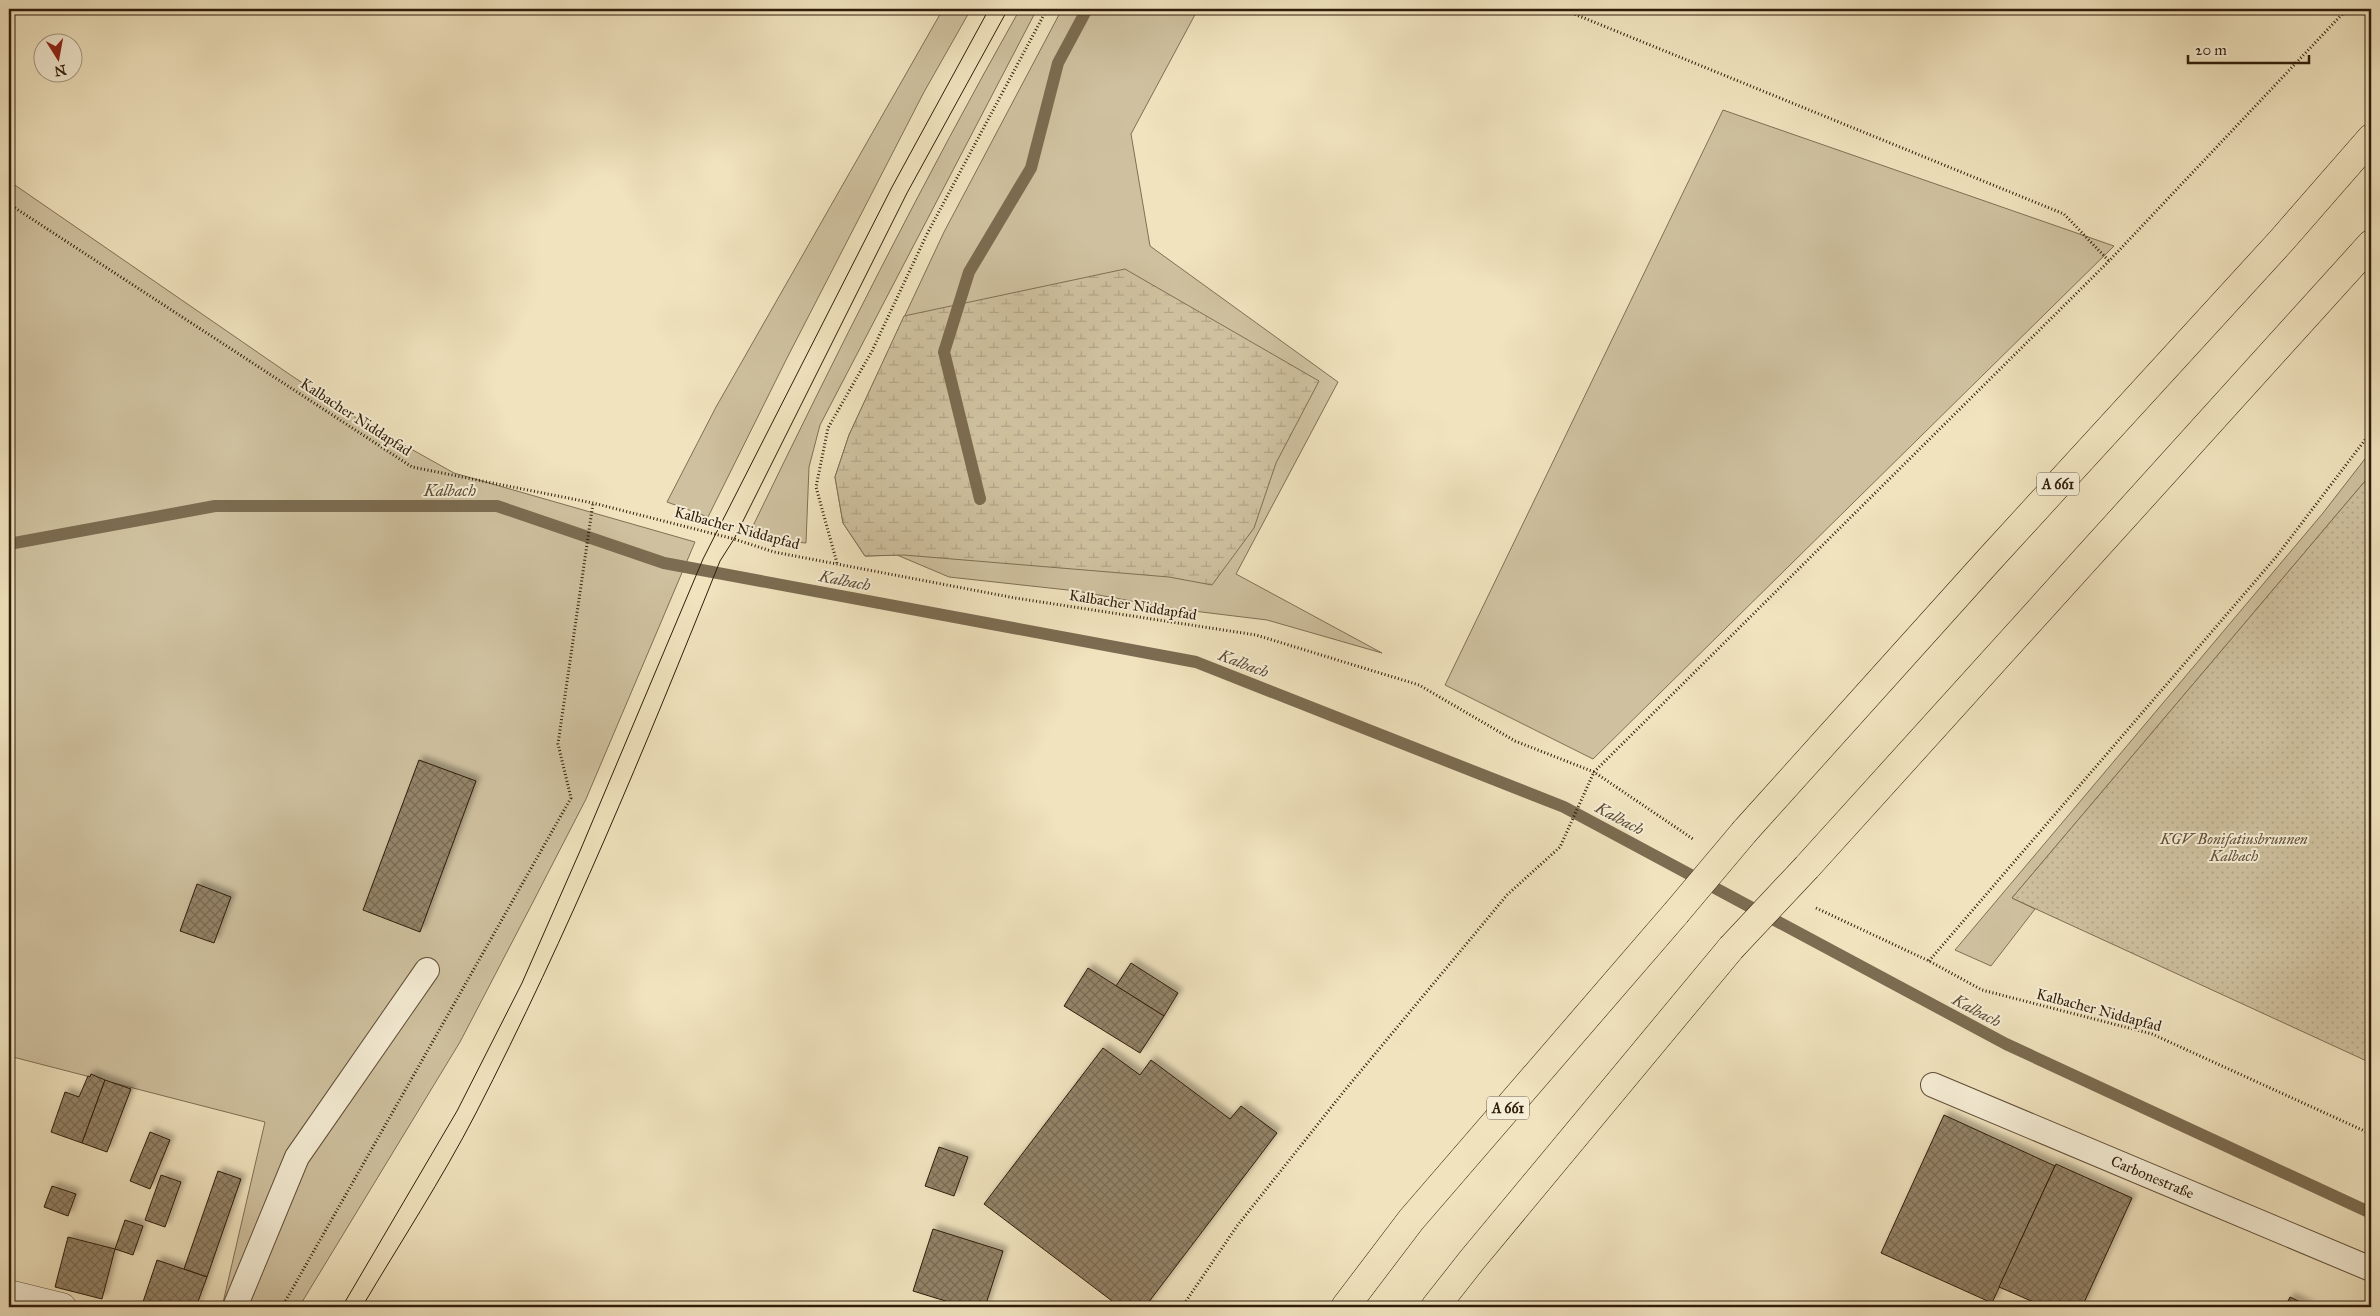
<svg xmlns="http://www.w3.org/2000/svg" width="2380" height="1316" font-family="'IM FELL Great Primer',serif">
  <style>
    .grass { fill: #cfc19f; stroke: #806f54 }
    .wetland { fill: url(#wetland-marsh); stroke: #806f54 }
    .park { fill: url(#park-dots); stroke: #806f54 }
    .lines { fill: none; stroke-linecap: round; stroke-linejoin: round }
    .stream { stroke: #7c6c51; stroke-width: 12 }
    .building { fill: url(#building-cross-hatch); stroke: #301d0a; filter: url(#shadow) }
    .lane-casing { stroke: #604e37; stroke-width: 26 }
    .street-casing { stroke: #604e37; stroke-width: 29 }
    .highway-casing { stroke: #301d0a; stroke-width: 29 }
    .path { stroke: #301d0a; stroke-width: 3; stroke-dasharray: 1 2.5; stroke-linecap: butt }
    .lane { stroke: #f5edd5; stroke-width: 24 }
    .street { stroke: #f5edd5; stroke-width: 28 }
    .highway { stroke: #f0e3be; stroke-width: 28 }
    .tram { stroke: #301d0a; stroke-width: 1 }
    .highway-bridge-casing { stroke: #301d0a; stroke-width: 29; stroke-linecap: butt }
    .highway-bridge { stroke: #f0e3be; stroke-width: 28 }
    .labels { text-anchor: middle; stroke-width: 4; stroke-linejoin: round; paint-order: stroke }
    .shield { fill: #f5edd5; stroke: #6b5b47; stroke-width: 1 }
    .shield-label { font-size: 14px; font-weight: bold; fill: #301d0a }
    .street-label { font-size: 15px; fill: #301d0a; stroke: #f5edd5 }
    .park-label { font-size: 15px; font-style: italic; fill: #604e37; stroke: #f5edd5 }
    .water-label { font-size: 16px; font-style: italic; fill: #5c4b34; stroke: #f5edd5 }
  </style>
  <defs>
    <pattern id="wetland-marsh" width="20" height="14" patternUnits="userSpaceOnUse" patternTransform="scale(1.25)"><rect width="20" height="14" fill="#cfc19f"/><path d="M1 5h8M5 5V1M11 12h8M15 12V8" fill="none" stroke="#b2a588"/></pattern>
    <pattern id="park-dots" width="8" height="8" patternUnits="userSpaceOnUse" patternTransform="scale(1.25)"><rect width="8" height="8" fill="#cfc19f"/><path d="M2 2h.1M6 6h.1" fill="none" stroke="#b2a588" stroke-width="1.8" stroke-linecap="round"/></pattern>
    <pattern id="building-cross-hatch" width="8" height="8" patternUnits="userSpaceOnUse" patternTransform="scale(1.25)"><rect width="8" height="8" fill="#948468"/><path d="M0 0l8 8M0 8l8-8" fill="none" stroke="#796b54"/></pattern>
    <filter id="shadow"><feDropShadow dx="4.5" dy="-4.5" stdDeviation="2.5" flood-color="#0004"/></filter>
  </defs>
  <rect width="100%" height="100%" fill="#f0e3be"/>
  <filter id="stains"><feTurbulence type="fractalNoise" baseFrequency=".004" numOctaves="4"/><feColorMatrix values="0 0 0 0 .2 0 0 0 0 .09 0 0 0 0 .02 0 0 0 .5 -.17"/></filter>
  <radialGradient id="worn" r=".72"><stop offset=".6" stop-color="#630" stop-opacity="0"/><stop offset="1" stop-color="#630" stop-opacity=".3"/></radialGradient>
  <g class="grass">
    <path d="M 943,9 L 971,9 L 924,92 L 787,358 L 708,517 L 667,502 L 716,407 Z"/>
    <path d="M 1020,9 L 1037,9 L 820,425 L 809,467 L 806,543 L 773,540 L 751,530 C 836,354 924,179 1020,9 Z"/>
    <path d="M 1062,9 L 1198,9 L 1131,134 L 1150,246 L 1338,382 L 1236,574 L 1382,653 L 1267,620 L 1169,608 L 1077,591 L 949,577 L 897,555 L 865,556 L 843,523 L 835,477 L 849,435 L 944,232 Z"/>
    <path d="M 1723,110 L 2114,246 L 1593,759 L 1445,685 Z"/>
    <path d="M 9,181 L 292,376 L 361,421 L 454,473 L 695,542 L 586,799 L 533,902 L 460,1042 L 299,1307 L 222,1307 L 265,1122 L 9,1056 Z"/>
    <path d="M 2371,451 L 2371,474 L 2012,898 L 2035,909 L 1991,966 L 1955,950 L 2323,513 Z"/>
  </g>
  <path class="wetland" d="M 1125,269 L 1319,381 L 1276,463 L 1254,528 L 1212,585 L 1169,577 L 904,555 L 865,556 L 843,523 L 835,477 L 849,435 L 904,316 Z"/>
  <path class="park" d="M 2371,474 L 2371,1063 L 2012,898 Z"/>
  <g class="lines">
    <g class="stream">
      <path d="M 980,499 L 944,352 L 969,272 L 1031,168 L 1058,63 L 1087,9"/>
      <path d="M 9,544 L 215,506 L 497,506 L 664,563 L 1196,662 L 1564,807 L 2006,1044 L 2371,1213"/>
    </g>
  </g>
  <g class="building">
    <path d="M 419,760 L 476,781 L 420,932 L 363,910 Z"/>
    <path d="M 197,884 L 231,897 L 214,943 L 180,931 Z"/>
    <path d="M 1131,963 L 1178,993 L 1164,1016 L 1116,986 Z"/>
    <path d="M 1088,968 L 1164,1016 L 1140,1053 L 1064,1006 Z"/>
    <path d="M 1103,1048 L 1140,1075 L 1151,1060 L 1230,1119 L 1241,1106 L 1277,1133 L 1145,1307 L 1120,1307 L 984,1204 Z"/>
    <path d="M 91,1074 L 105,1080 L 82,1143 L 51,1132 L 65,1092 L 79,1097 L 88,1076 L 90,1077 Z"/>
    <path d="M 105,1080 L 131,1089 L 107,1152 L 82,1143 Z"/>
    <path d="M 1944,1115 L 2055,1166 L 1992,1303 L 1881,1253 Z"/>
    <path d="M 150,1132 L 170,1140 L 150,1189 L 130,1181 Z"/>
    <path d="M 939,1147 L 968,1157 L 954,1196 L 925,1186 Z"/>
    <path d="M 2056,1164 L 2132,1198 L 2082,1307 L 2045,1307 L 1999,1287 Z"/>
    <path d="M 218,1171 L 241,1179 L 207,1277 L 184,1269 Z"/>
    <path d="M 161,1175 L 181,1182 L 165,1227 L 145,1220 Z"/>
    <path d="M 52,1186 L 76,1194 L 68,1216 L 44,1207 Z"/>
    <path d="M 125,1220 L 143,1226 L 133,1255 L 115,1249 Z"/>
    <path d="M 933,1229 L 1003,1251 L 985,1307 L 965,1307 L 913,1291 Z"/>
    <path d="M 68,1237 L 115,1249 L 102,1299 L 55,1287 Z"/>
    <path d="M 157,1260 L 207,1277 L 196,1307 L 149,1307 L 142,1305 Z"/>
    <path d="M 2290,1297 L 2311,1307 L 2285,1307 Z"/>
  </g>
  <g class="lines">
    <defs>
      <g id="lane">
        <path id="s1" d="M 1933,1085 L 2371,1269"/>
        <path d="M 235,1307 L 297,1157 L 427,970"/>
      </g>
      <path id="street" d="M 9,1294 L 62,1307"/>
      <g id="highway">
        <path d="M 1745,831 L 1988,561 L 2282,240 L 2371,138"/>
        <path d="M 1807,867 L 2371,244"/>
        <path d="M 1345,1307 L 1411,1220 L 1676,913"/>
        <path d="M 1435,1307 L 1472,1260 L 1731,948"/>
      </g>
    </defs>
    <use href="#lane" class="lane-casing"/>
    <use href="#street" class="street-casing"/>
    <use href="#highway" class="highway-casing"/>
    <g class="path">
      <path d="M 1562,9 L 2064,214 L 2109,261"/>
      <path d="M 9,204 L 412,467 L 593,503 L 734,539 L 774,552 L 1015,598 L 1256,635 L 1419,685 L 1515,741 L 1594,772 L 1693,839"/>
      <path d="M 837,563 L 816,487 L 828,428 L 872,351 L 927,234 L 1047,9"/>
      <path d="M 1816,908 L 1929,961 L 1982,990 L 2152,1034 L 2371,1134"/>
      <path d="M 1929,961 L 2276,557 L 2371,432"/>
      <path d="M 282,1307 L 571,798 L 558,744 L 593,503"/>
      <path d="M 1182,1307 L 1237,1226 L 1345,1090 L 1507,895 L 1560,847 L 1594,772 L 2109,261 L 2347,9"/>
    </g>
    <use href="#lane" class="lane"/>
    <use href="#street" class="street"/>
    <use href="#highway" class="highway"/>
    <g class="tram">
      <path d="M 342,1307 L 457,1111 L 522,983 L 580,851 L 703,559 L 892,187 L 989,9"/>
      <path d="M 362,1307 C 400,1243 442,1179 476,1113 C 568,934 645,748 720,561 L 734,539 L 907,193 L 1008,9"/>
    </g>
    <defs>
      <g id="highway-bridge">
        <path d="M 1676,913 L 1745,831"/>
        <path d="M 1731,948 L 1807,867"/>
      </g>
    </defs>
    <use href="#highway-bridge" class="highway-bridge-casing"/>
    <use href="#highway-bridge" class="highway-bridge"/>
  </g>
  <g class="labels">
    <g class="shield">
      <rect x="2037" y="472.5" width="42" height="23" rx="4"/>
      <rect x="1487" y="1096.5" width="42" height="23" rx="4"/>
    </g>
    <g class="shield-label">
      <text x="2058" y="489">A 661</text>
      <text x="1508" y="1113">A 661</text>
    </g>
    <g class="street-label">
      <text transform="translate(356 417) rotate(33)" y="5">Kalbacher Niddapfad</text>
      <text transform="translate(737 528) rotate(15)" y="5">Kalbacher Niddapfad</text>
      <text transform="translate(1133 605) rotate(9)" y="5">Kalbacher Niddapfad</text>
      <text transform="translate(2099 1010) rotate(15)" y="5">Kalbacher Niddapfad</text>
      <text dy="5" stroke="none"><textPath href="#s1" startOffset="238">Carbonestraße</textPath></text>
    </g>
    <g class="park-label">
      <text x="2234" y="844">KGV Bonifatiusbrunnen<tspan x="2234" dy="17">Kalbach</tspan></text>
    </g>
    <g class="water-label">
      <text x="450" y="496">Kalbach</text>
      <text transform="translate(845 580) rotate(11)" y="6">Kalbach</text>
      <text transform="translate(1244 663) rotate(21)" y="6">Kalbach</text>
      <text transform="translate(1620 818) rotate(28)" y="6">Kalbach</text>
      <text transform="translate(1977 1010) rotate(28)" y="6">Kalbach</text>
    </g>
  </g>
  <rect width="2380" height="1316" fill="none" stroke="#f0e3be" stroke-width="30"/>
  <rect x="10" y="10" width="2360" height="1296" fill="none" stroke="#301d0a" stroke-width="2.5"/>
  <rect x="15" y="15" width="2350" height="1286" fill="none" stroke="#301d0a"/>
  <g transform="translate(58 58) rotate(169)"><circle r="24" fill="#f5edd5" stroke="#a69a84"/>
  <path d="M0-4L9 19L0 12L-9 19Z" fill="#8f2418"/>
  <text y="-8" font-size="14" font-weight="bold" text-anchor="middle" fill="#301d0a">N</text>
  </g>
  <path d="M2188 55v8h121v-8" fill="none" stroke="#301d0a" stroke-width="2.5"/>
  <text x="2195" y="55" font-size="15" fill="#301d0a" stroke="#f5edd5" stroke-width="4" paint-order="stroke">20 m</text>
  <rect width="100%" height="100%" filter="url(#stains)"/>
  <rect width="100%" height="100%" fill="url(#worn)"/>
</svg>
